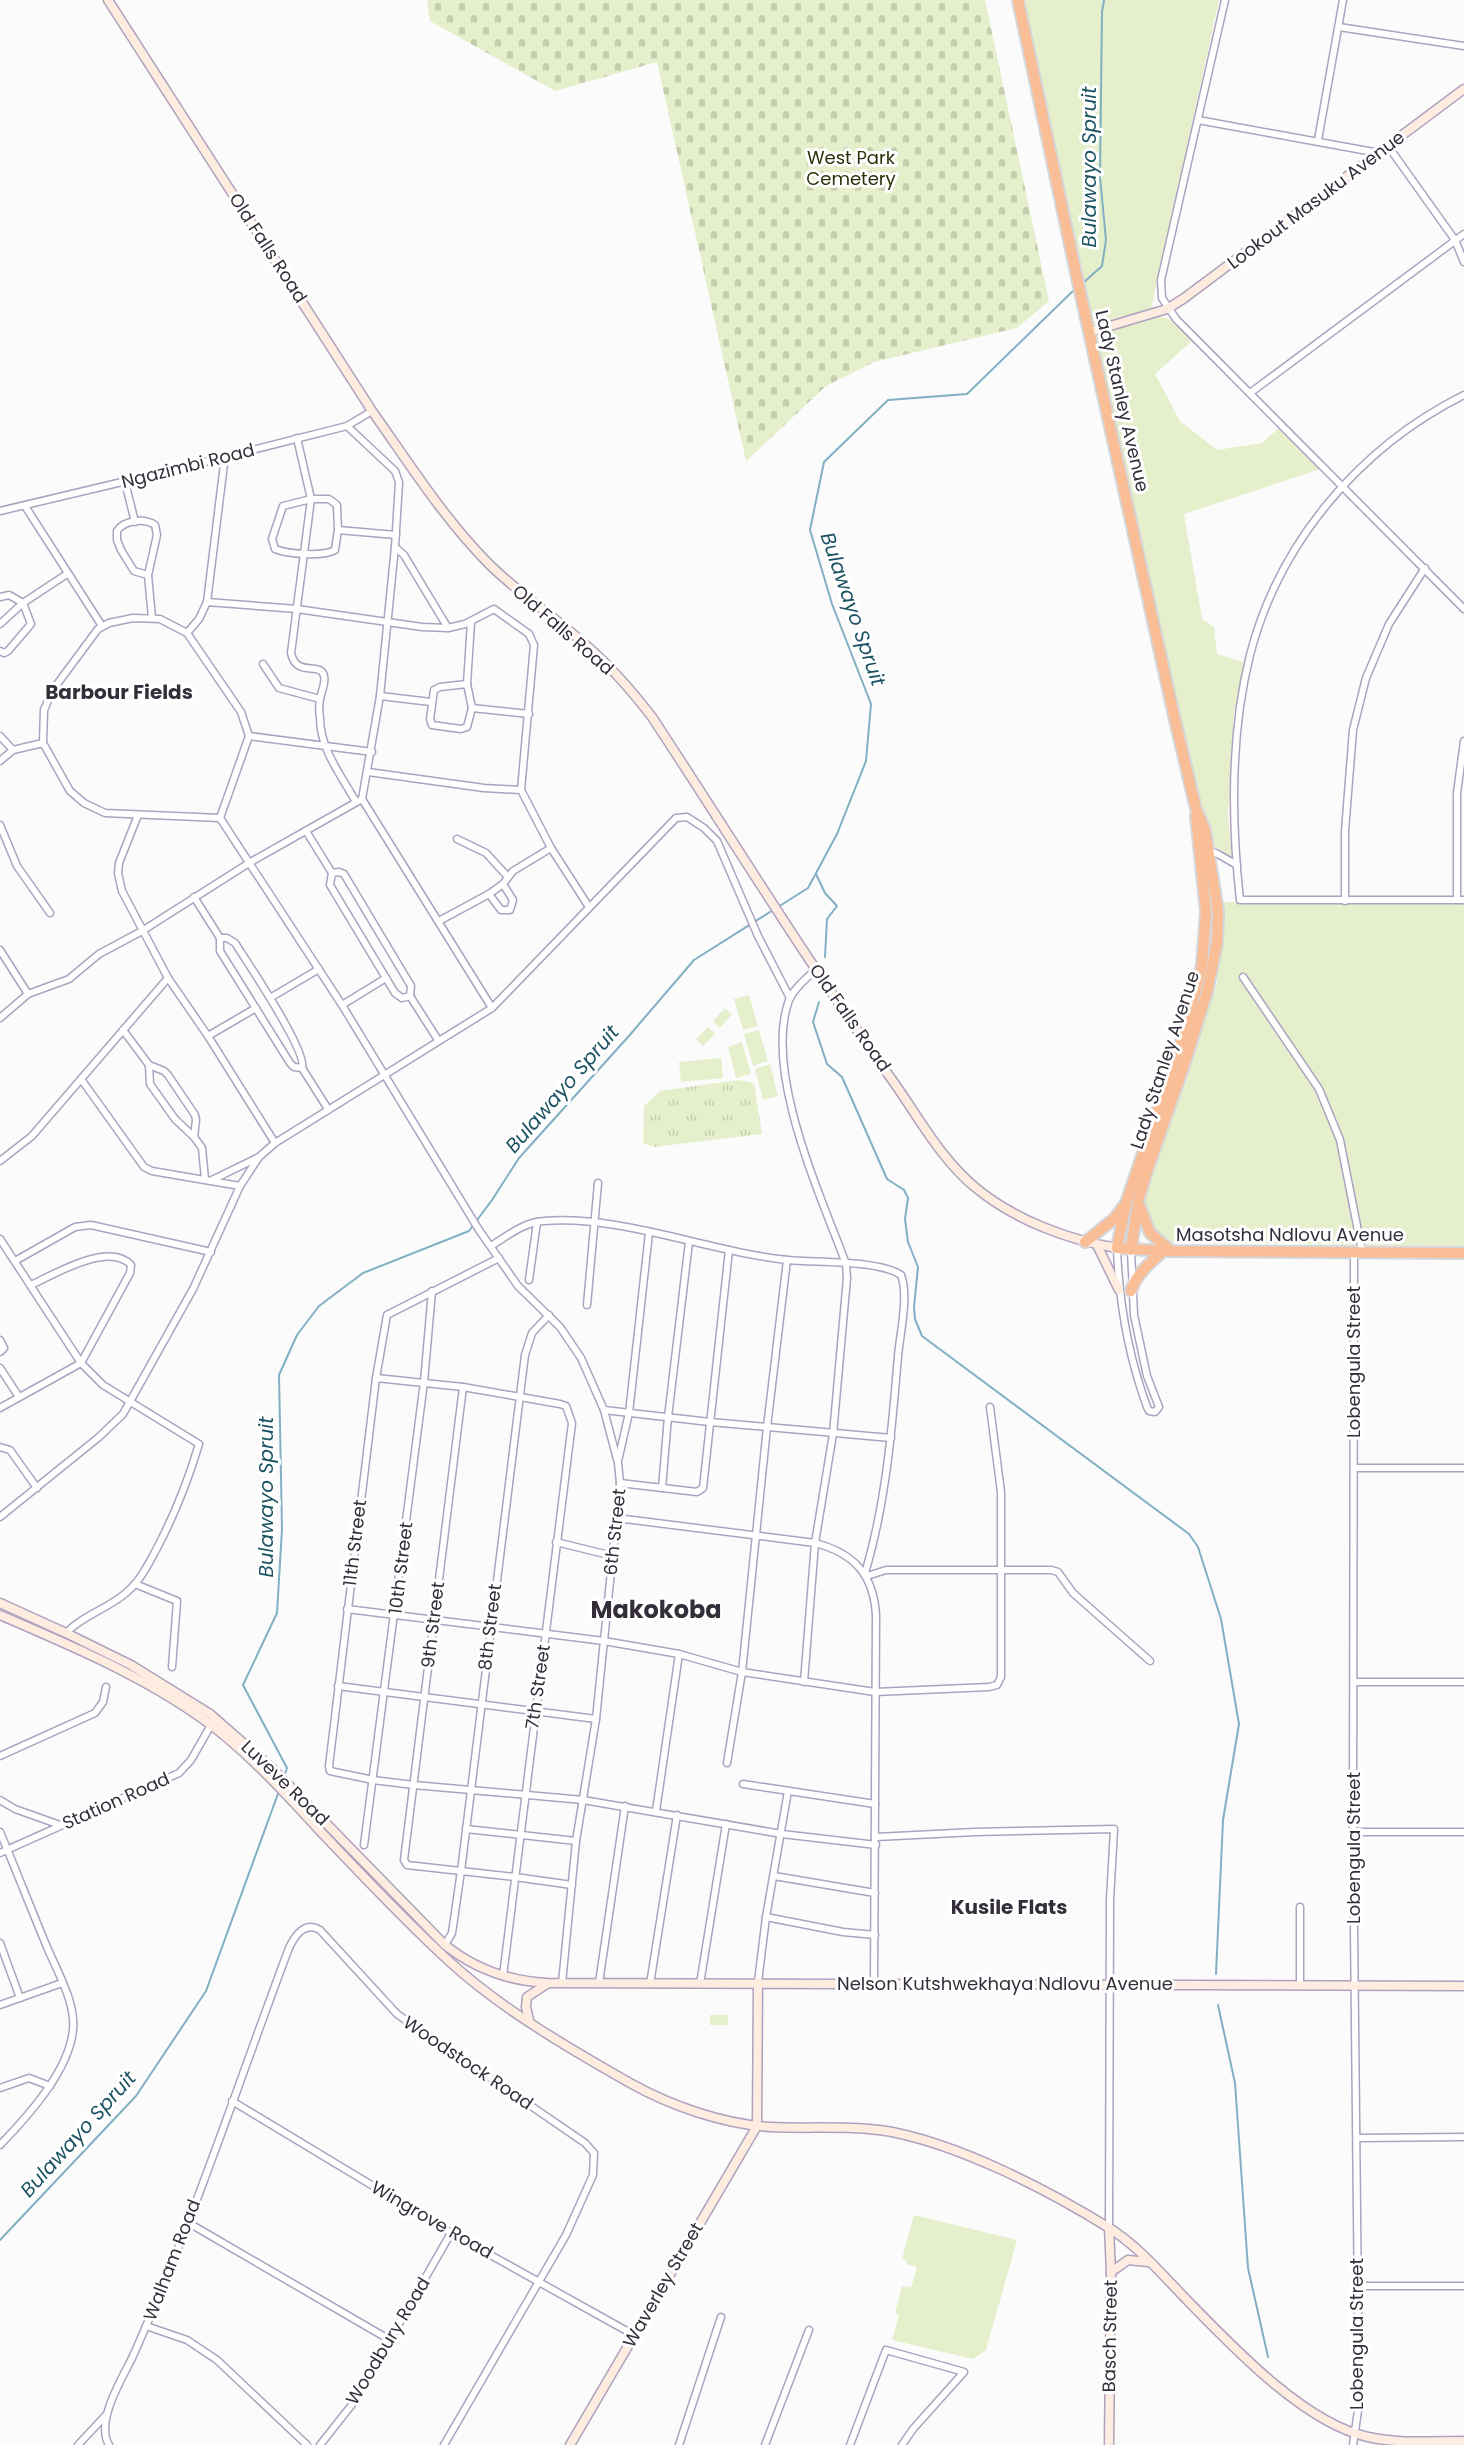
<svg xmlns="http://www.w3.org/2000/svg" width="1464" height="2445" font-family="Poppins,sans-serif">
  <style>
    .green { fill: #e5efcb }
    .cemetery { fill: url(#cemetery-stones) }
    .park { fill: url(#park-tufts) }
    .lines { fill: none; stroke-linecap: round; stroke-linejoin: round }
    .stream { stroke: #81b0c3; stroke-width: 2 }
    .street-casing { stroke: #ada2bf; stroke-width: 9 }
    .secondary-casing { stroke: #ada2bf; stroke-width: 11 }
    .highway-casing { stroke: #d6d5d8; stroke-width: 14 }
    .street { stroke: #fff; stroke-width: 6 }
    .secondary { stroke: #feece0; stroke-width: 8 }
    .highway { stroke: #fabe96; stroke-width: 10 }
    .labels { text-anchor: middle; stroke-width: 6; stroke-linejoin: round; paint-order: stroke }
    .park-label { font-size: 18px; fill: #283107; stroke: #fff }
    .street-label { font-size: 18px; fill: #332e3a; stroke: #fff }
    .water-label { font-size: 20px; font-style: italic; fill: #1c5363; stroke: #fff }
    .neighbourhood-label { font-size: 20px; font-weight: bold; fill: #332e3a; stroke: #fff }
    .district-label { font-size: 24px; font-weight: bold; fill: #332e3a; stroke: #fff }
  </style>
  <defs>
    <pattern id="cemetery-stones" width="16" height="16" patternUnits="userSpaceOnUse" patternTransform="scale(1.5)"><rect width="16" height="16" fill="#e5efcb"/><path d="M2 7V4a2 2 0 0 1 4 0v3zM10 15v-3a2 2 0 0 1 4 0v3z" fill="#c5cdaf"/></pattern>
    <pattern id="park-tufts" width="24" height="20" patternUnits="userSpaceOnUse" patternTransform="scale(1.5)"><rect width="24" height="20" fill="#e5efcb"/><path d="M3 7l-1-3M5 7V3M7 7l1-3M15 17l-1-3M17 17v-4M19 17l1-3" fill="none" stroke="#c5cdaf"/></pattern>
  </defs>
  <rect width="100%" height="100%" fill="#fbfbfb"/>
  <g class="green">
    <path d="M 1024,0 L 1219,0 L 1151,310 L 1094,324 Z"/>
    <path d="M 1159,316 L 1172,320 L 1193,340 L 1155,374 L 1180,421 L 1217,450 L 1262,443 L 1280,427 L 1320,469 L 1184,514 L 1202,619 L 1214,627 L 1217,654 L 1246,663 L 1234,713 L 1228,815 L 1232,859 L 1220,849 L 1213,847 L 1199,805 L 1100,353 L 1099,340 L 1105,332 Z"/>
    <path d="M 1222,902 L 1464,904 L 1464,1246 L 1172,1243 C 1151,1234 1149,1226 1143,1204 L 1217,982 Z"/>
    <path d="M 749,995 L 758,1026 L 743,1030 L 734,999 Z"/>
    <path d="M 725,1008 L 732,1014 L 720,1028 L 713,1021 Z"/>
    <path d="M 708,1027 L 715,1034 L 703,1046 L 696,1039 Z"/>
    <path d="M 759,1030 L 768,1061 L 753,1066 L 744,1034 Z"/>
    <path d="M 742,1042 L 751,1074 L 736,1078 L 728,1047 Z"/>
    <path d="M 721,1058 L 723,1078 L 681,1082 L 679,1062 Z"/>
    <path d="M 770,1064 L 778,1096 L 763,1100 L 755,1069 Z"/>
    <rect x="710" y="2015" width="18" height="10"/>
    <path d="M 914,2215 L 1017,2240 L 986,2350 L 973,2359 L 892,2340 L 899,2315 L 895,2313 L 902,2286 L 911,2288 L 917,2267 L 906,2264 L 907,2260 L 902,2259 Z"/>
  </g>
  <path class="cemetery" d="M 427,0 L 985,0 L 1049,301 L 1017,328 L 874,362 L 826,386 L 746,461 L 657,62 L 555,91 L 430,21 Z"/>
  <path class="park" d="M 738,1080 L 754,1083 L 762,1134 L 654,1147 L 643,1143 L 644,1106 L 660,1091 Z"/>
  <g class="lines">
    <g class="stream">
      <path d="M 1083,283 L 1102,266 L 1106,240 L 1100,177 L 1102,12 L 1104,0"/>
      <path d="M 816,874 L 825,893 L 837,906 L 827,919 L 825,957"/>
      <path d="M 778,907 L 808,888 L 837,834 L 866,761 L 871,704 L 832,604 L 810,530 L 824,462 L 888,400 L 967,394 L 1076,288"/>
      <path d="M 819,1002 L 813,1022 L 827,1064 L 842,1077 L 887,1179 L 904,1190 L 908,1198 L 905,1219 L 908,1242 L 918,1267 L 914,1307 L 915,1319 L 922,1336 L 1189,1534 L 1198,1547 L 1221,1619 L 1239,1724 L 1223,1820 L 1216,1974"/>
      <path d="M 284,1777 L 287,1768 L 243,1685 L 277,1613 L 282,1529 L 279,1375 L 297,1335 L 319,1306 L 363,1273 L 469,1231 L 492,1200 L 519,1158 L 628,1037 L 694,960 L 773,910"/>
      <path d="M 1218,2005 L 1235,2083 L 1248,2268 L 1268,2357"/>
      <path d="M 0,2240 L 136,2096 L 206,1991 L 279,1791"/>
    </g>
    <defs>
      <g id="street">
        <path d="M 1225,0 L 1161,280 L 1162,298 L 1176,319 L 1464,609"/>
        <path d="M 1339,27 L 1464,46"/>
        <path d="M 1198,120 L 1379,153"/>
        <path d="M 1318,140 L 1343,0"/>
        <path d="M 1388,146 L 1455,240 L 1464,262"/>
        <path d="M 1250,393 L 1464,234"/>
        <path d="M 1464,395 C 1360,447 1279,542 1250,655 C 1230,735 1231,819 1240,900 L 1464,900"/>
        <path d="M 297,438 L 311,499 L 291,653 C 296,678 321,661 324,676 C 326,683 321,692 320,699 C 319,705 319,712 320,718 C 320,749 341,775 356,802"/>
        <path d="M 125,482 L 135,522"/>
        <path d="M 311,499 L 329,499 L 337,505 L 338,530 L 335,550 C 323,557 287,554 275,549 L 272,539 L 283,506 Z"/>
        <path d="M 25,506 L 102,626"/>
        <path d="M 0,511 L 181,468 L 347,426 L 372,411"/>
        <path d="M 338,530 L 396,535"/>
        <path d="M 395,547 L 404,555 L 448,628"/>
        <path d="M 148,575 L 157,535 L 155,525 C 144,518 124,520 117,531 L 117,540 L 121,550 L 134,571 L 148,575 L 152,618"/>
        <path d="M 0,597 L 9,595 L 23,603 L 31,624 L 8,651 L 4,653 L 0,651"/>
        <path d="M 207,602 L 297,609 L 422,627 L 448,628 L 465,624 L 494,609 L 529,634 L 534,645 L 521,790 L 551,848 L 589,907"/>
        <path d="M 133,618 L 160,619 L 187,633 L 241,712 L 249,736 L 220,818 L 105,813 L 84,803 L 70,791 L 43,743 L 44,710 L 52,691 L 98,629 L 109,623 Z"/>
        <path d="M 0,624 L 23,603 L 67,574"/>
        <path d="M 187,633 L 199,619 L 207,602 L 225,456"/>
        <path d="M 263,664 L 279,688 L 320,699"/>
        <path d="M 467,684 L 472,708 L 467,727 L 461,729 L 432,725 L 430,719 L 434,690 L 440,687 Z"/>
        <path d="M 467,684 L 471,622"/>
        <path d="M 380,696 L 431,702"/>
        <path d="M 472,708 L 529,714"/>
        <path d="M 0,736 L 13,750"/>
        <path d="M 249,736 L 372,752"/>
        <path d="M 0,761 L 13,750 L 43,743"/>
        <path d="M 368,772 L 484,788 L 521,790"/>
        <path d="M 362,799 L 492,1008"/>
        <path d="M 138,815 L 119,863 L 118,873 L 122,891 L 168,978 L 208,1036 L 275,1143"/>
        <path d="M 220,818 L 342,1005 L 479,1230 L 518,1286 L 560,1327 L 581,1358 L 604,1410 L 618,1463 L 620,1483 L 596,1719 L 576,1841 L 562,1983"/>
        <path d="M 0,825 L 17,866 L 50,913"/>
        <path d="M 306,831 L 332,873 L 339,872 L 344,874 L 411,986 L 410,996 L 402,998 L 395,993 L 330,885 L 332,873"/>
        <path d="M 457,839 L 486,853 L 508,877"/>
        <path d="M 1208,853 L 1216,853 L 1237,865"/>
        <path d="M 489,894 L 501,910 L 510,910 L 513,900 L 503,884"/>
        <path d="M 194,897 L 220,938"/>
        <path d="M 1457,900 L 1457,793 L 1464,741"/>
        <path d="M 1345,901 L 1345,831 L 1353,730 L 1366,678 L 1389,624 L 1425,568"/>
        <path d="M 439,921 L 489,894 L 503,884 L 513,871 L 551,848"/>
        <path d="M 220,938 L 227,938 L 235,943 C 247,962 308,1052 302,1068 L 294,1067 L 290,1063 L 220,951 Z"/>
        <path d="M 0,950 L 28,994"/>
        <path d="M 1243,977 L 1319,1089 L 1340,1140 L 1362,1251"/>
        <path d="M 410,996 L 438,1040"/>
        <path d="M 270,998 L 319,969"/>
        <path d="M 342,1005 L 386,978"/>
        <path d="M 0,1018 L 28,994 L 69,979 L 99,954 L 142,931 L 249,863 L 362,799 L 380,696 L 395,547 L 399,482 L 395,471 L 347,426"/>
        <path d="M 123,1030 L 149,1065 L 164,1071 L 168,1075 L 195,1115 L 196,1120 L 194,1137"/>
        <path d="M 208,1036 L 256,1008"/>
        <path d="M 149,1065 L 150,1084 L 175,1119 L 194,1137 L 202,1148 L 205,1179"/>
        <path d="M 302,1068 L 328,1109"/>
        <path d="M 81,1079 L 144,1167 L 152,1171 L 240,1186"/>
        <path d="M 0,1161 L 32,1136 L 168,978"/>
        <path d="M 212,1180 L 259,1157"/>
        <path d="M 0,1239 L 81,1363 L 103,1385 L 199,1444 C 188,1481 174,1516 156,1550 C 148,1565 140,1581 127,1592 C 108,1609 83,1615 66,1633"/>
        <path d="M 491,1246 C 507,1236 524,1222 544,1221 C 623,1215 709,1252 788,1260 C 816,1263 880,1260 901,1275 C 909,1295 900,1334 898,1356 C 892,1429 886,1503 865,1573"/>
        <path d="M 1117,1248 C 1119,1304 1128,1355 1147,1407 L 1149,1411 L 1155,1412 L 1159,1407 L 1147,1376 L 1134,1315 L 1131,1250"/>
        <path d="M 499,1258 L 387,1315 L 376,1378 L 329,1766 L 330,1771 L 373,1780 L 414,1785 L 583,1800 L 782,1834 L 876,1845"/>
        <path d="M 15,1261 L 75,1227 L 91,1225 L 211,1252"/>
        <path d="M 529,1280 L 537,1222"/>
        <path d="M 587,1305 L 598,1183"/>
        <path d="M 0,1340 L 4,1348 L 0,1352"/>
        <path d="M 0,1368 L 19,1397"/>
        <path d="M 376,1378 L 463,1387 L 560,1404 L 566,1406 L 572,1423 L 503,1976"/>
        <path d="M 463,1387 L 404,1860 L 407,1865 L 515,1877 L 572,1885"/>
        <path d="M 0,1408 L 81,1363 L 130,1273 L 131,1265 C 109,1241 55,1274 31,1285"/>
        <path d="M 604,1410 L 710,1422 L 891,1438"/>
        <path d="M 0,1447 L 10,1450 L 37,1488"/>
        <path d="M 618,1461 L 629,1413 L 649,1233"/>
        <path d="M 1354,1468 L 1464,1468"/>
        <path d="M 620,1483 L 697,1492 L 703,1488 L 729,1250"/>
        <path d="M 662,1488 L 668,1417 L 689,1242"/>
        <path d="M 0,1517 L 99,1437 L 123,1414 L 193,1289 L 240,1186 L 259,1157 L 275,1143 L 492,1008 L 676,818 L 687,817 L 704,828 L 717,841 L 758,936 L 790,998"/>
        <path d="M 617,1518 L 815,1543 C 854,1553 874,1575 876,1616 L 874,1984"/>
        <path d="M 556,1542 L 613,1556"/>
        <path d="M 867,1576 L 886,1570 L 1051,1570 L 1058,1572 L 1073,1593 L 1150,1661"/>
        <path d="M 135,1584 L 177,1601 L 172,1667"/>
        <path d="M 347,1609 L 604,1641 L 679,1654 L 742,1672 L 875,1692 L 989,1687 L 997,1685 L 1001,1677 L 1001,1492 L 990,1407"/>
        <path d="M 804,1682 L 815,1543 L 833,1434 L 847,1278 L 846,1264 C 821,1196 763,1072 789,1000 C 794,988 807,978 816,969"/>
        <path d="M 1354,1682 L 1464,1682"/>
        <path d="M 338,1686 L 596,1719"/>
        <path d="M 0,1756 L 95,1713 L 103,1702 L 106,1687"/>
        <path d="M 727,1763 L 742,1672 L 767,1427 L 787,1260"/>
        <path d="M 743,1784 L 875,1804"/>
        <path d="M 0,1800 L 15,1809 L 60,1825"/>
        <path d="M 656,1811 L 679,1654"/>
        <path d="M 466,1829 L 576,1841"/>
        <path d="M 0,1832 C 16,1870 31,1909 47,1947 C 57,1971 76,2003 73,2030 C 69,2071 28,2116 0,2145"/>
        <path d="M 1353,1832 L 1464,1832"/>
        <path d="M 876,1837 L 975,1832 L 1114,1829 L 1110,1900 L 1109,2228"/>
        <path d="M 364,1845 L 424,1382 L 432,1291"/>
        <path d="M 0,1853 L 179,1773 L 191,1760 L 211,1725"/>
        <path d="M 774,1876 L 875,1893"/>
        <path d="M 766,1917 L 843,1932 L 875,1935"/>
        <path d="M 0,1943 L 20,1998"/>
        <path d="M 445,1945 L 452,1933 L 461,1871 L 525,1355 L 532,1333 L 549,1315"/>
        <path d="M 758,1982 L 766,1917 L 788,1791"/>
        <path d="M 599,1983 L 625,1806"/>
        <path d="M 650,1984 L 677,1815"/>
        <path d="M 700,1984 L 726,1824"/>
        <path d="M 1300,1985 L 1300,1907"/>
        <path d="M 0,2005 L 62,1983"/>
        <path d="M 0,2088 L 29,2078 L 50,2086"/>
        <path d="M 232,2101 L 451,2233 L 634,2335"/>
        <path d="M 1357,2138 L 1464,2137"/>
        <path d="M 187,2222 L 390,2340"/>
        <path d="M 1358,2286 L 1464,2286"/>
        <path d="M 146,2326 L 187,2340 L 217,2360 L 307,2445"/>
        <path d="M 78,2445 L 105,2416"/>
        <path d="M 109,2445 C 95,2421 122,2379 133,2356 C 192,2224 238,2084 289,1948 C 295,1935 305,1921 320,1930 L 397,2014 L 585,2143 L 594,2153 L 593,2175 L 566,2235 L 444,2445"/>
        <path d="M 320,2445 L 354,2402 L 451,2233"/>
        <path d="M 679,2445 L 721,2317"/>
        <path d="M 765,2445 L 809,2330"/>
        <path d="M 850,2445 L 886,2350 L 964,2372 L 913,2429 L 902,2445"/>
        <path d="M 1353,2445 L 1359,2404 L 1353,1832 L 1354,1251"/>
      </g>
      <g id="secondary">
        <path d="M 108,0 L 372,411 C 409,463 444,519 489,564 C 519,594 555,617 587,646 C 611,667 632,691 652,717 C 731,837 806,960 890,1077 C 917,1114 940,1159 976,1188 C 1015,1220 1068,1240 1117,1248"/>
        <path d="M 1090,332 L 1167,309 L 1183,299 L 1464,89"/>
        <path d="M 1097,1245 L 1119,1290"/>
        <path d="M 0,1603 L 66,1633 L 131,1665 L 210,1714 L 273,1769 L 445,1945 C 475,1969 508,1981 547,1983 L 1464,1986"/>
        <path d="M 0,1615 C 74,1647 151,1679 215,1728 C 254,1759 288,1796 321,1832 C 363,1876 405,1921 450,1962 C 500,2008 570,2049 630,2083 C 671,2106 723,2124 770,2127 C 811,2129 852,2125 892,2132 C 962,2146 1046,2189 1106,2226 C 1136,2244 1160,2272 1183,2296 C 1229,2343 1303,2423 1368,2437 C 1399,2444 1433,2441 1464,2441"/>
        <path d="M 529,2020 L 526,2007 L 527,1997 L 547,1984"/>
        <path d="M 1111,2272 L 1128,2260 L 1148,2262"/>
        <path d="M 570,2445 L 757,2126 L 758,1982"/>
        <path d="M 1109,2445 L 1111,2272 L 1109,2228"/>
      </g>
      <g id="highway">
        <path d="M 1018,0 L 1076,273 L 1175,720 L 1196,809 L 1205,830 L 1218,911 L 1217,943 L 1207,992 L 1184,1065 L 1147,1171 L 1138,1201 L 1131,1250"/>
        <path d="M 1196,816 L 1206,912 L 1202,965 L 1188,1021 L 1126,1203 L 1117,1248 L 1163,1251 L 1464,1253"/>
        <path d="M 1140,1207 L 1150,1233 L 1171,1251"/>
        <path d="M 1085,1242 L 1114,1219 L 1124,1206"/>
        <path d="M 1131,1291 C 1136,1274 1150,1263 1163,1251"/>
      </g>
    </defs>
    <use href="#street" class="street-casing"/>
    <use href="#secondary" class="secondary-casing"/>
    <use href="#highway" class="highway-casing"/>
    <use href="#street" class="street"/>
    <use href="#secondary" class="secondary"/>
    <use href="#highway" class="highway"/>
  </g>
  <g class="labels">
    <g class="park-label">
      <text x="851" y="164">West Park<tspan x="851" dy="21">Cemetery</tspan></text>
    </g>
    <g class="street-label">
      <text transform="translate(1316 200) rotate(-37)" y="6">Lookout Masuku Avenue</text>
      <text transform="translate(268 248) rotate(57)" y="6">Old Falls Road</text>
      <text transform="translate(1122 401) rotate(77)" y="6">Lady Stanley Avenue</text>
      <text transform="translate(188 466) rotate(-14)" y="6">Ngazimbi Road</text>
      <text transform="translate(563 630) rotate(41)" y="6">Old Falls Road</text>
      <text transform="translate(850 1018) rotate(55)" y="6">Old Falls Road</text>
      <text transform="translate(1165 1060) rotate(-72)" y="6">Lady Stanley Avenue</text>
      <text x="1290" y="1241">Masotsha Ndlovu Avenue</text>
      <text transform="translate(1354 1362) rotate(-90)" y="6">Lobengula Street</text>
      <text transform="translate(615 1532) rotate(-84)" y="6">6th Street</text>
      <text transform="translate(355 1543) rotate(-83)" y="6">11th Street</text>
      <text transform="translate(401 1568) rotate(-83)" y="6">10th Street</text>
      <text transform="translate(433 1625) rotate(-83)" y="6">9th Street</text>
      <text transform="translate(490 1627) rotate(-83)" y="6">8th Street</text>
      <text transform="translate(538 1687) rotate(-82)" y="6">7th Street</text>
      <text transform="translate(285 1783) rotate(44)" y="6">Luveve Road</text>
      <text transform="translate(116 1801) rotate(-24)" y="6">Station Road</text>
      <text transform="translate(1354 1848) rotate(-90)" y="6">Lobengula Street</text>
      <text x="1005" y="1990">Nelson Kutshwekhaya Ndlovu Avenue</text>
      <text transform="translate(468 2063) rotate(34)" y="6">Woodstock Road</text>
      <text transform="translate(432 2220) rotate(30)" y="6">Wingrove Road</text>
      <text transform="translate(172 2260) rotate(-69)" y="6">Walham Road</text>
      <text transform="translate(663 2285) rotate(-60)" y="6">Waverley Street</text>
      <text transform="translate(1357 2334) rotate(-90)" y="6">Lobengula Street</text>
      <text transform="translate(1110 2336) rotate(-89)" y="6">Basch Street</text>
      <text transform="translate(388 2341) rotate(-59)" y="6">Woodbury Road</text>
    </g>
    <g class="water-label">
      <text transform="translate(1089 167) rotate(-90)" y="7">Bulawayo Spruit</text>
      <text transform="translate(853 609) rotate(71)" y="7">Bulawayo Spruit</text>
      <text transform="translate(562 1089) rotate(-49)" y="7">Bulawayo Spruit</text>
      <text transform="translate(266 1497) rotate(-90)" y="7">Bulawayo Spruit</text>
      <text transform="translate(78 2134) rotate(-48)" y="7">Bulawayo Spruit</text>
    </g>
    <g class="neighbourhood-label">
      <text x="119" y="699">Barbour Fields</text>
      <text x="1009" y="1914">Kusile Flats</text>
    </g>
    <g class="district-label">
      <text x="656" y="1618">Makokoba</text>
    </g>
  </g>
</svg>
